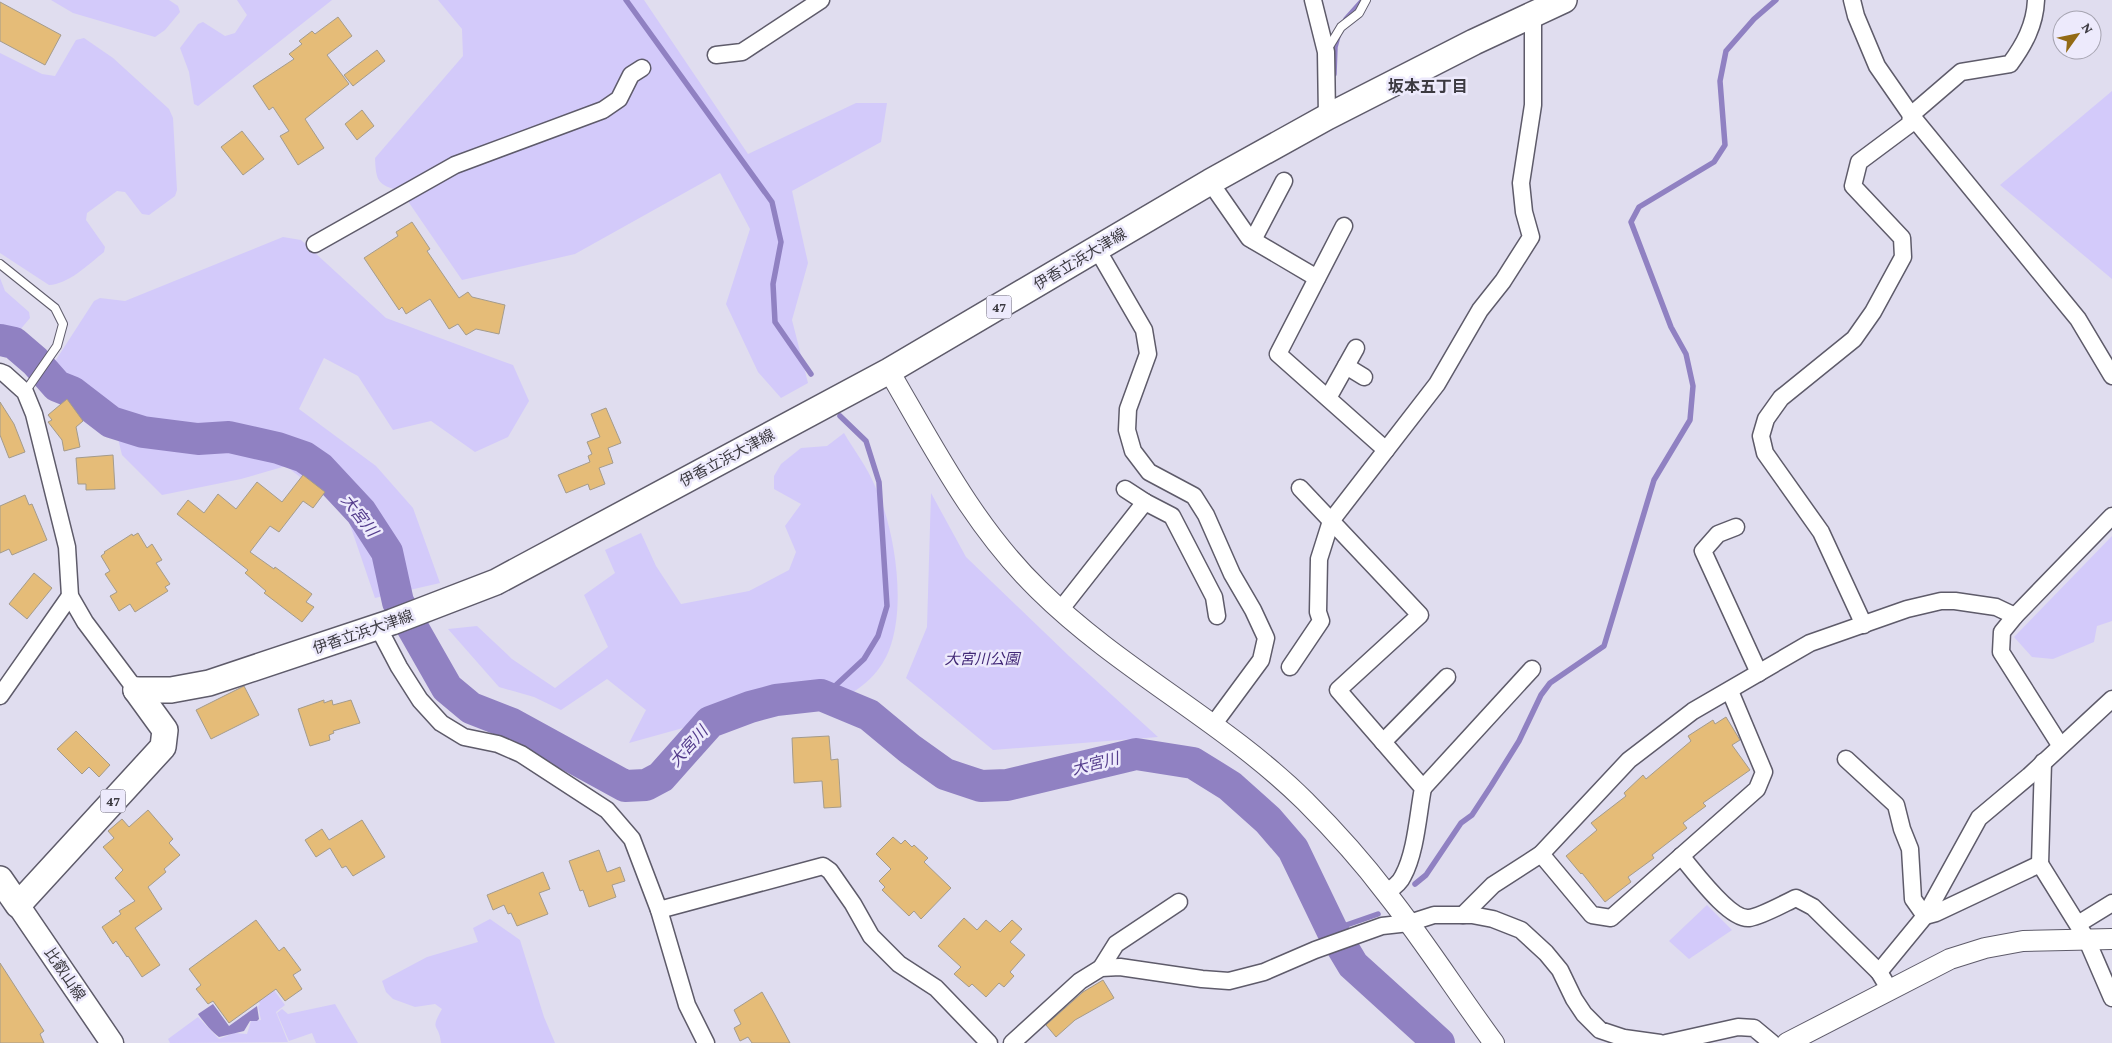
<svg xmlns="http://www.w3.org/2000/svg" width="2112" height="1043" font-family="'Crimson Pro','Noto Sans JP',serif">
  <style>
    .green { fill: #d3cafa }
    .water { fill: #9081c2 }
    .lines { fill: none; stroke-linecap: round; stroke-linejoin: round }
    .stream { stroke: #9081c2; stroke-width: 5.5 }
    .river { stroke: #9081c2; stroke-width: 32 }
    .building { fill: #e5bc78; stroke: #a49b8c }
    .service-casing { stroke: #5e5b6a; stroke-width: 10 }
    .minor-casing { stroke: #5e5b6a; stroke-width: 19 }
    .tertiary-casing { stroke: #5e5b6a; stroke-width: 22 }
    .secondary-casing { stroke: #5e5b6a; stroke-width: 25 }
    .primary-casing { stroke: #5e5b6a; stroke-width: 28 }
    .service { stroke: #fff; stroke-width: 8 }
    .minor { stroke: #fff; stroke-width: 16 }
    .tertiary { stroke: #fff; stroke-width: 20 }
    .secondary { stroke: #fff; stroke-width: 22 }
    .primary { stroke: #fff; stroke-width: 25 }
    .labels { text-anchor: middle; stroke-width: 5; stroke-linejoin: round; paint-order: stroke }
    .shield { fill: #edeafc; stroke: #716f79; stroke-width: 1 }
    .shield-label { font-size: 14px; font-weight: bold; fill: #3c3a41 }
    .street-label { font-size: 15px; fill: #3c3a41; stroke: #edeafc }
    .park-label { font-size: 15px; font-style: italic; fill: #412876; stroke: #edeafc }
    .neighbourhood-label { font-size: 16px; font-weight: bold; fill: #3c3a41; stroke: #edeafc }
    .water-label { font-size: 16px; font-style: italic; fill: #543c8c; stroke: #edeafc }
  </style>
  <rect width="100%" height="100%" fill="#e0ddef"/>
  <g class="green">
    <path d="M 51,0 L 169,0 L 178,6 L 180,12 L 165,30 L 155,37 L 73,13 Z"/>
    <path d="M 237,0 L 332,0 L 198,106 L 194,104 L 189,72 L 180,48 L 198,24 L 203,22 L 225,36 L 235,33 L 247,15 Z"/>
    <path d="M 438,0 L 644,0 L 748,154 L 856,103 L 887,103 L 881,142 L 792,191 L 808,263 L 792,320 L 808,383 L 781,398 L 758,372 L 726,304 L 750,229 L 720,173 L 575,254 L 462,280 L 401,191 C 378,185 376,182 375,158 L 463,56 L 462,29 Z"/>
    <path d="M 84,38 L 113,58 L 169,109 L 173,118 L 177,190 L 175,196 L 149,215 L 142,214 L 125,192 L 117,191 L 87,213 L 86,220 L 105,247 L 104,252 C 89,264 69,284 49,285 L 0,253 L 0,53 L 42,74 L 55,76 L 76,40 Z"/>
    <path d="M 2112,91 L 2112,279 L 2000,185 Z"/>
    <path d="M 283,237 L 301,240 L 386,318 L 513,365 L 529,401 L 508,437 L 475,452 L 431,421 L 393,430 L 358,376 L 324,358 L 299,409 L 376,466 L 413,508 L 440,583 L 375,598 L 346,513 L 286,466 L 241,479 L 162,495 L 122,455 L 112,414 L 83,392 L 53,374 L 52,366 L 94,301 L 100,298 L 125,301 Z"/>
    <path d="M 0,278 L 5,291 L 29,312 L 30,318 L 19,331 L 0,330 Z"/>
    <path d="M 844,433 C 854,450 867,467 875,486 C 896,530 911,625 880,667 C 872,679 861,687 849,695 L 824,686 L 776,692 L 683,728 L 629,743 L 646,710 L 607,679 L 561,710 L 534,697 L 499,687 L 448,629 L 477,626 L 512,659 L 555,688 L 608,647 L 584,595 L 615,573 L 605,550 L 641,533 L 656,566 L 681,604 L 749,591 L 789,570 L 796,552 L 785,526 L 801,504 L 774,489 L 774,476 L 781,464 L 801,448 L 827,446 Z"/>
    <path d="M 931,493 L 966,557 L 1069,656 L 1158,737 L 993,750 L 906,678 L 927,627 Z"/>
    <path d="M 2112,536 L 2112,621 L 2097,626 L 2094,642 L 2053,659 L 2032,657 L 2014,637 Z"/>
    <path d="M 1707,905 L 1732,930 L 1689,959 L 1669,941 Z"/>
    <path d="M 490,919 L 520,940 L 544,1017 L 555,1043 L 441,1043 C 439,1022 429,1032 442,1009 L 435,1004 L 415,1007 L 393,999 L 386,992 L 382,981 L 427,957 L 478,942 L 473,928 Z"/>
    <path d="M 271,986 L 285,1005 L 276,1012 L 288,1042 L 170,1043 L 168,1039 L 198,1017 L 219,1039 L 234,1033 L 247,1034 L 251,1021 L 261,1020 L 258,1006 L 260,1004 L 257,999 Z"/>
    <path d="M 335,1004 L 358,1043 L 316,1043 L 312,1033 L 289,1041 L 277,1013 L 282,1009 L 288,1014 Z"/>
  </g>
  <path class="water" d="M 213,1004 L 229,1026 L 257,1006 L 259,1019 L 257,1021 L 250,1021 L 244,1031 L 219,1037 C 212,1032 203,1021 198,1014 Z"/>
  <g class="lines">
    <g class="stream">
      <path d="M 626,0 L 772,202 L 781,242 L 773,284 L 775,322 L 811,374"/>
      <path d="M 1346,19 L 1363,0"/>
      <path d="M 1334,74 L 1335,47 L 1338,36"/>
      <path d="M 829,698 L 835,686 L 864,659 L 878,636 L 887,606 L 879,482 L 866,441 L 840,416"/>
      <path d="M 1415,884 L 1426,875 L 1461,823 L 1472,815 L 1491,786 L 1519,741 L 1541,695 L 1550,683 L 1604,646 L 1654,480 L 1690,420 L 1693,386 L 1686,354 L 1671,327 L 1631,222 L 1639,207 L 1714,162 L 1725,145 L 1720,81 L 1726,51 L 1754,19 L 1776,0"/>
      <path d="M 1332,930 L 1378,914"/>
    </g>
    <path class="river" d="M 0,340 L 14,343 L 35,361 L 57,386 L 72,392 L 111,422 L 143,432 L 198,439 L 229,437 L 278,448 L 304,457 L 320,468 L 361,512 L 387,552 L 398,602 L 447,688 L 471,708 L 512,724 L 625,786 L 646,785 L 661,777 L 710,722 L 750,707 L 776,700 L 821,695 L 869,715 L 910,749 L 945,774 L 981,786 L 1007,785 L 1136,754 L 1193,763 L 1230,786 L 1268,820 L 1293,849 L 1332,930 L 1353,965 L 1439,1043"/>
  </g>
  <g class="building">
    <path d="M 0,2 L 61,35 L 45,65 L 0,41 Z"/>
    <path d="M 338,17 L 352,36 L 327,55 L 349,84 L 305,119 L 324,148 L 298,165 L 280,136 L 289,131 L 273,107 L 269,110 L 253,86 L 294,59 L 289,54 L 302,44 L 299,41 L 312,31 L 315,34 Z"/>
    <path d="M 377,50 L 385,61 L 353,86 L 344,75 Z"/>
    <path d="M 362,110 L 374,126 L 357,140 L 345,124 Z"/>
    <path d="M 242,131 L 264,159 L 243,175 L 221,147 Z"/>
    <path d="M 412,222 L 430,249 L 427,251 L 459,298 L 468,292 L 472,297 L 505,305 L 499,334 L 476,329 L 466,335 L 458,324 L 449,329 L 430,299 L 406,314 L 402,307 L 399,310 L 364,258 L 398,236 L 396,232 Z"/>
    <path d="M 67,399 L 83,421 L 76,427 L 80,447 L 64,451 L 62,440 L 48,422 L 52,420 L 48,415 Z"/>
    <path d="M 0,402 L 14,424 L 25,452 L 9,458 L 0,435 Z"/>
    <path d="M 606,408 L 621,443 L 608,448 L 613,463 L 599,468 L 605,484 L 590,490 L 588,484 L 566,493 L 558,475 L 590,462 L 588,456 L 592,454 L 587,442 L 600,437 L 591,414 Z"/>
    <path d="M 113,455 L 115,489 L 86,490 L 86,484 L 78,484 L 76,458 Z"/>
    <path d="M 303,475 L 325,492 L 313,508 L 303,501 L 279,532 L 270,526 L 250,552 L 274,569 L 275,567 L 312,594 L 306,602 L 314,607 L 302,622 L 264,593 L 266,591 L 245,573 L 248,570 L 177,514 L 188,500 L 204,513 L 218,494 L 236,509 L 257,482 L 282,502 Z"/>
    <path d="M 25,495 L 29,505 L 32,504 L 47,540 L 12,555 L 9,549 L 0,553 L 0,506 Z"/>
    <path d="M 138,533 L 147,548 L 152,544 L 162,560 L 156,563 L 170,584 L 165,587 L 168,591 L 135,612 L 130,604 L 119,611 L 110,596 L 117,592 L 105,574 L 110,571 L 101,556 L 105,553 L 104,552 L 132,534 L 133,536 Z"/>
    <path d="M 34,573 L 52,588 L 27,619 L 9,604 Z"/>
    <path d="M 244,686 L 259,715 L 211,739 L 196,710 Z"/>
    <path d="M 324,700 L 324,703 L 332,700 L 333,705 L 351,700 L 360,723 L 333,731 L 334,733 L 329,735 L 330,740 L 310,746 L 298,709 Z"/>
    <path d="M 1726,717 L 1740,740 L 1732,745 L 1750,770 L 1703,803 L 1706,806 L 1683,823 L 1687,828 L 1652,855 L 1654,858 L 1628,877 L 1631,882 L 1605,902 L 1582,873 L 1581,874 L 1566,856 L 1597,830 L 1591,823 L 1626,796 L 1624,793 L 1643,775 L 1646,779 L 1691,741 L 1688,736 L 1713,720 L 1715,724 Z"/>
    <path d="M 76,731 L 110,765 L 99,777 L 89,767 L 82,774 L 57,749 Z"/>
    <path d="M 829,736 L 831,760 L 838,759 L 841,807 L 824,808 L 822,781 L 794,783 L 792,738 Z"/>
    <path d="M 148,810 L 173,839 L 169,843 L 180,855 L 164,869 L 166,872 L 148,887 L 162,909 L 135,928 L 160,965 L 142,977 L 128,956 L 127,957 L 116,941 L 113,944 L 102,927 L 121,914 L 119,911 L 135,901 L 115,878 L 123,870 L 103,847 L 114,838 L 108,831 L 122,819 L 129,827 Z"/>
    <path d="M 362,820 L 385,857 L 353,876 L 346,866 L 342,868 L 330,848 L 316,857 L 305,840 L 322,829 L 329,840 Z"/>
    <path d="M 893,837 L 901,844 L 905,840 L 912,847 L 914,845 L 928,858 L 924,862 L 951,888 L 921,919 L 914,911 L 909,916 L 882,890 L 885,887 L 879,881 L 891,869 L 876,854 Z"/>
    <path d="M 599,850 L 607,872 L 620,867 L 625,881 L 612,885 L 616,897 L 589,907 L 583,890 L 580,891 L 569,861 Z"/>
    <path d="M 543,872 L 550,889 L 539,893 L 548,914 L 517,926 L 511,913 L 508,914 L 504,905 L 493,910 L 487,895 Z"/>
    <path d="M 964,918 L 977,930 L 986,920 L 1000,932 L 1012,920 L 1022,929 L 1010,942 L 1025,955 L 1010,972 L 1014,976 L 1004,987 L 999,983 L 986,997 L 972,984 L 969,987 L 954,974 L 961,967 L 938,946 Z"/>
    <path d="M 256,920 L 279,951 L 284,947 L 301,970 L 293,975 L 302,989 L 285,1001 L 276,989 L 229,1023 L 213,1001 L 208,1004 L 196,989 L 201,985 L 189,969 Z"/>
    <path d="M 0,963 L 44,1031 L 40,1034 L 44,1043 L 0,1043 Z"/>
    <path d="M 1103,980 L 1114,998 L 1075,1020 L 1056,1037 L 1046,1025 L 1083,992 Z"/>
    <path d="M 762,992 L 775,1015 L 790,1043 L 752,1043 L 748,1037 L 740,1041 L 734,1028 L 741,1024 L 734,1010 Z"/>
  </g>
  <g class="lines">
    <defs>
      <g id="service">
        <path d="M 1327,50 L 1341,27 L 1359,13 L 1366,0"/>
        <path d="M 0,264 L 55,308 L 63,324 L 57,346 L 25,392"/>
      </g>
      <g id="minor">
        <path d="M 1313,0 L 1326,52 L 1327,117"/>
        <path d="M 1852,0 L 1856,16 L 1877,66 L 1911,115 L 2078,319 L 2112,376"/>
        <path d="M 716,55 L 742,52 L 821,0"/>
        <path d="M 1210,182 L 1249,238 L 1317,278"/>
        <path d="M 1344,226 L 1278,354 L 1386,450"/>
        <path d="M 1253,240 L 1284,181"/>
        <path d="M 315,244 L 455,165 L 603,110 L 619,99 L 631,75 L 642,68"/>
        <path d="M 1097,249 L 1144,330 L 1148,354 L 1128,409 L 1127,430 L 1133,451 L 1149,472 L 1194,496 L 1206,515 L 1232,574 L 1253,610 L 1266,638 L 1261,660 L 1213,725"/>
        <path d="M 1346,366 L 1364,377"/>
        <path d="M 0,372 L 5,374 L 25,392 L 34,414 L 67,547 L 70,596 L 85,622 L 136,690"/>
        <path d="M 1328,398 L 1356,348"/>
        <path d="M 1300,488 L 1420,615 L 1338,690 L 1423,788 C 1418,814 1416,852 1403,876 C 1400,883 1393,888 1387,892"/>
        <path d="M 1125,489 L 1145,502"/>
        <path d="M 1736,527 L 1718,534 L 1703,551 L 1759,673"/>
        <path d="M 1061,609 L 1145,502 L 1172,516 L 1214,597 L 1217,616"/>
        <path d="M 1864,625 L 1821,532 L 1765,453 L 1761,436 L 1766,419 L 1781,398 L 1854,339 L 1873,312 L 1903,257 L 1902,238 L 1853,186 L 1859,162 L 1910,124 L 1911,115 L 1961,72 L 2010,64 C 2024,45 2035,25 2036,0"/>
        <path d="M 378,627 L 399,667 L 420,700 L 441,723 L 464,737 L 498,744 L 521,754 L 607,810 L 632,839 L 659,910 L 687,1005 L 706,1043"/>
        <path d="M 1290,667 L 1321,621 L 1318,612 L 1319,559 L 1331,521 L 1437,384 L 1480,310 L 1503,281 L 1531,237 L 1524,212 L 1521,183 L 1533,105 L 1533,14"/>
        <path d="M 0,696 L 70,596"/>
        <path d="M 1383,742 L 1447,677"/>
        <path d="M 2060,745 L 2001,652 L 2002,632 L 2015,616 L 2112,516"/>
        <path d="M 1846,759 L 1896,805 L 1902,829 L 1910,849 L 1913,899 L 1925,916"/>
        <path d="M 1423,788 L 1532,669"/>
        <path d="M 1541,854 L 1592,915 L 1611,918 L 1757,789 L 1764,772 L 1730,691"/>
        <path d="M 1681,856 C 1694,871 1729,920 1749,918 C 1760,917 1785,903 1796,898 L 1813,907 L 1879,972 L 1885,982"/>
        <path d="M 2040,864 L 2043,762"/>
        <path d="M 659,910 L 823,866 L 830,871 L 853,904 L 871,936 L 899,964 L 936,988 L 989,1043"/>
        <path d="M 1463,915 L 1493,885 L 1541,854 L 1629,760 L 1693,711 L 1810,643 L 1907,609 L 1941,601 L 1955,601 L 1996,607 L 2015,616"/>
        <path d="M 1925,916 L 1936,913 L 2040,864 L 2086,938 L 2112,998"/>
        <path d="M 2078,924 L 2112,903"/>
        <path d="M 1101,968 L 1116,944 L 1179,902"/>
        <path d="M 1879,972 L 1925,916 L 1979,818 L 2029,776 L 2112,699"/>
        <path d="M 1012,1043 L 1080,981 L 1101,968 L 1120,967 L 1202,979 L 1229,981 L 1264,972 L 1315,950 L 1382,926 L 1409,923 L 1434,915 L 1472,915 L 1493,919 L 1521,930 L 1546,953 L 1560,970 L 1574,999 L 1584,1014 L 1600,1030 L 1624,1038 L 1660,1043"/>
        <path d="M 1666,1043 L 1738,1027 L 1754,1028 L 1772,1043"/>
      </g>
      <g id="tertiary">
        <path d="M 889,371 C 934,448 974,527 1039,590 C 1120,670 1224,721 1305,801 C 1334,830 1362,861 1387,894 C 1425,942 1458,994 1494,1043"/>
        <path d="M 1787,1043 L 1950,959 L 1985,948 L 2023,941 L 2112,939"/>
      </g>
      <path id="secondary" d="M 18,905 L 112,1043"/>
      <g id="primary">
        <path d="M 136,690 L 171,690 L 209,683 L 392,622 L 496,582 L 889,371 L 1210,182 L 1327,117 L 1474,42 L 1564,0"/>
        <path d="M 0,879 L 18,905 L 163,747 L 165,730 L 136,690"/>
      </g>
    </defs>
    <use href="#service" class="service-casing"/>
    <use href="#minor" class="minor-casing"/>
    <use href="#tertiary" class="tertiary-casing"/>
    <use href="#secondary" class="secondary-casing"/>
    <use href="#primary" class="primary-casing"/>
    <use href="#service" class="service"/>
    <use href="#minor" class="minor"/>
    <use href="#tertiary" class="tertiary"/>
    <use href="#secondary" class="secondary"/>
    <use href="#primary" class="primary"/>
  </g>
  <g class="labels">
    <g class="shield">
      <rect x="986.5" y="295.5" width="25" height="23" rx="4"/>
      <rect x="100.5" y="789.5" width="25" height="23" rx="4"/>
    </g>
    <g class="shield-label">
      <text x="999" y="312">47</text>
      <text x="113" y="806">47</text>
    </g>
    <g class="street-label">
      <text transform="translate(1080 259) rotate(-31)" y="5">伊香立浜大津線</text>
      <text transform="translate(727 458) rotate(-28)" y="5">伊香立浜大津線</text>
      <text transform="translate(363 632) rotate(-19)" y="5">伊香立浜大津線</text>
      <text transform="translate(65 974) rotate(56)" y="5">比叡山線</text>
    </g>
    <g class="park-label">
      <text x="982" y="664">大宮川公園</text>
    </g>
    <g class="neighbourhood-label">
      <text x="1428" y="92">坂本五丁目</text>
    </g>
    <g class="water-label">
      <text transform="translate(360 515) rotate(52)" y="6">大宮川</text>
      <text transform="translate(688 746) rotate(-48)" y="6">大宮川</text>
      <text transform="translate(1095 763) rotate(-14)" y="6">大宮川</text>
    </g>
  </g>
  <g transform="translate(2077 35) rotate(57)"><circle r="24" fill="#edeafc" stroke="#a6a4b1"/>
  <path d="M0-4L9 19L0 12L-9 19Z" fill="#936a14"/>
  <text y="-8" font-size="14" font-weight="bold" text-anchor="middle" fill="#3c3a41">N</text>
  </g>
</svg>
